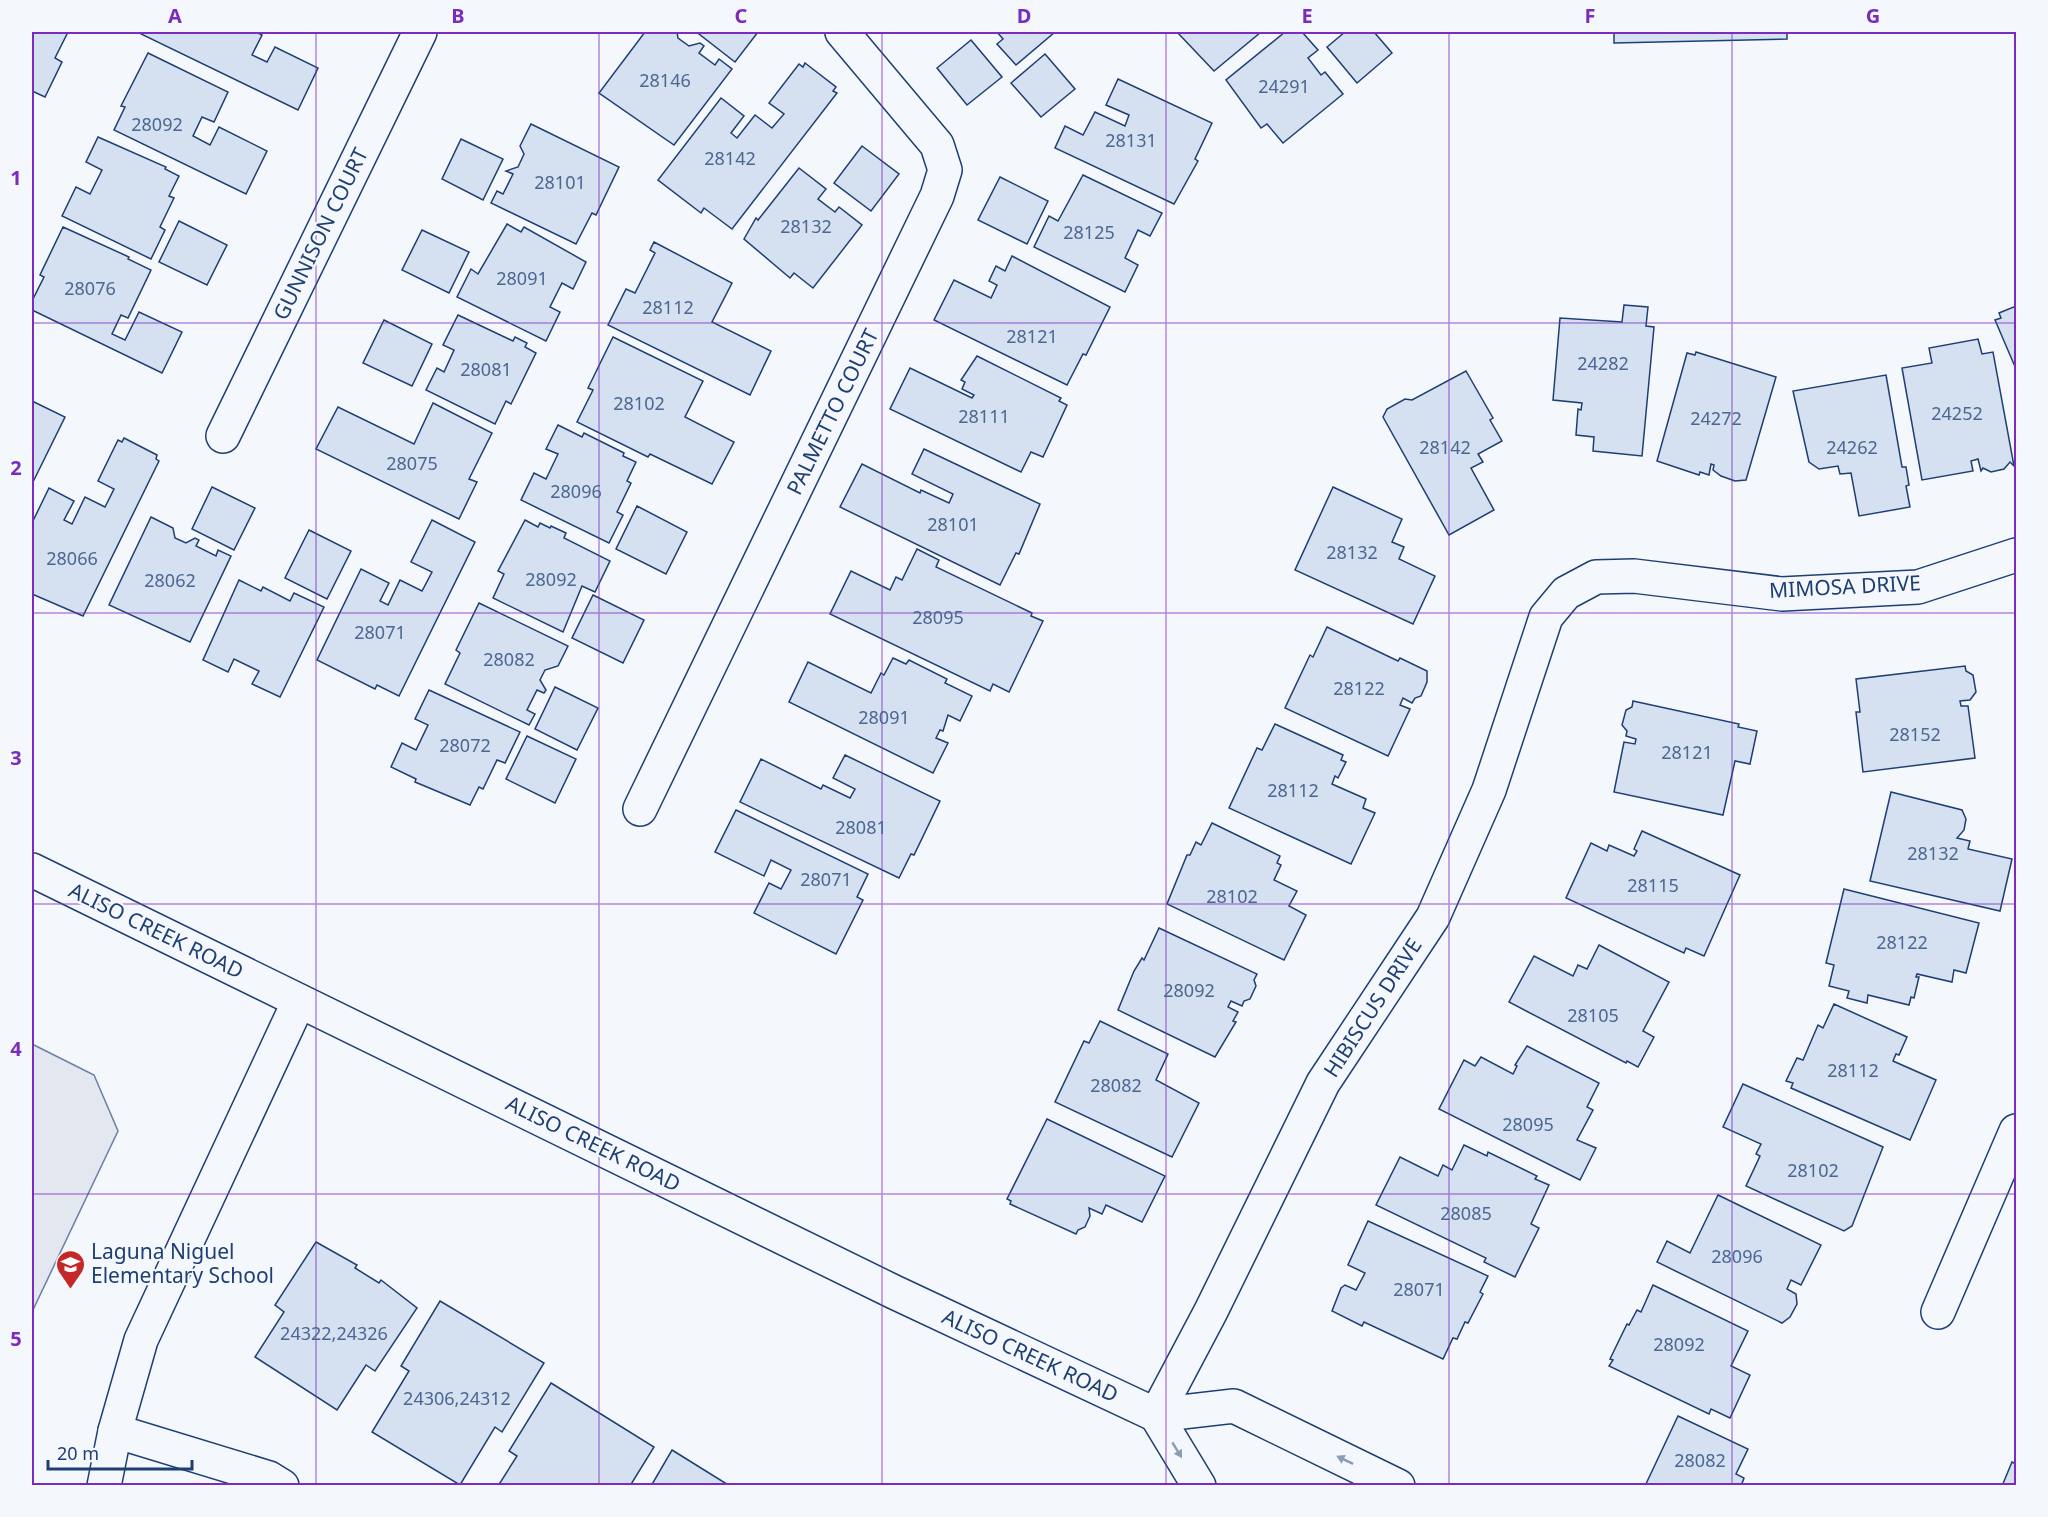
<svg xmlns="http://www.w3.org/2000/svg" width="2048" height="1517" font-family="'Noto Sans',sans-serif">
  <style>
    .parking { fill: #e3e8f0; stroke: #687fa3; stroke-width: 1.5 }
    .building { fill: #d5e0f0; stroke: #1d3f73; stroke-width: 1.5 }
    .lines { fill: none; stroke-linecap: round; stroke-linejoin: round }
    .minor-casing { stroke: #1d3f73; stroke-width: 36 }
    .major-casing { stroke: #1d3f73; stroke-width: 36 }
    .minor { stroke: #f4f7fb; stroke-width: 33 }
    .major { stroke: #f4f7fb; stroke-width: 33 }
    .oneway { fill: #889bb7 }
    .grid { fill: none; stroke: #7b2cbf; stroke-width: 1.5; stroke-opacity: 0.55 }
    .labels { text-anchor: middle; stroke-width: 4.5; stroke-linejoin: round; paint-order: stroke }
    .number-label { font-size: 18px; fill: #4b6792 }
    .street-label { font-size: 21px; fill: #1d3f73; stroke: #f4f7fb }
    .poi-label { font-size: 21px; fill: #1d3f73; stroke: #f4f7fb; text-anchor: start }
    .neatline { fill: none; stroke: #7b2cbf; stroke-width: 2 }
    .grid-label { font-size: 20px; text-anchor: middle; font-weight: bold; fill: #7b2cbf }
  </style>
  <rect width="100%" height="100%" fill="#f4f7fb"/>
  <path class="parking" d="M 32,1044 L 94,1075 L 118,1131 L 32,1312 Z"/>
  <g class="building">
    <path d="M 32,32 L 68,32 L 55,58 L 62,62 L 45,97 L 32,91 Z"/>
    <path d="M 142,32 L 256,32 L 262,35 L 252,55 L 267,62 L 275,47 L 318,68 L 298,110 L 141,34 Z"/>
    <path d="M 645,32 L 677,32 L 678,38 L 689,46 L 700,43 L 704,46 L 699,53 L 715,65 L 719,59 L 732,69 L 674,145 L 599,93 Z"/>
    <path d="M 700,32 L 758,32 L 735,62 L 699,34 Z"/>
    <path d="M 997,32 L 1055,32 L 1016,65 L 997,44 L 1003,39 Z"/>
    <path d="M 1177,32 L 1261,32 L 1214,71 Z"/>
    <path d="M 1285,32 L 1302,32 L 1318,50 L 1308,58 L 1321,75 L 1325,72 L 1343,94 L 1283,143 L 1267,124 L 1261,128 L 1226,80 Z"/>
    <path d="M 1345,32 L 1374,32 L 1392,53 L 1357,83 L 1327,47 Z"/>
    <path d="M 1614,32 L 1787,32 L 1787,39 L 1614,43 Z"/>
    <path d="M 971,40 L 1002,77 L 967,105 L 937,68 Z"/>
    <path d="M 148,53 L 228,92 L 214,122 L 202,117 L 193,136 L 210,145 L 219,127 L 267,151 L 246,194 L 114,130 L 125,107 L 121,106 Z"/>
    <path d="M 1045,54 L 1075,89 L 1041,117 L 1011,83 Z"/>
    <path d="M 805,63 L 836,87 L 833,91 L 837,93 L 732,229 L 704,208 L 701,213 L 658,180 L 721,98 L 744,116 L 731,133 L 737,138 L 755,115 L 772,128 L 784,114 L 769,103 L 799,64 L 803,67 Z"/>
    <path d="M 1118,79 L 1212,123 L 1195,159 L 1198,161 L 1174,204 L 1055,148 L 1065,126 L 1083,135 L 1095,112 L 1125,126 L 1129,115 L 1106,105 Z"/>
    <path d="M 531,124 L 619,167 L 596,215 L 592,213 L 576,244 L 491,203 L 497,191 L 503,194 L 513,174 L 506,171 L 518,167 L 524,154 L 520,146 Z"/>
    <path d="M 98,137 L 166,167 L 165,169 L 179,176 L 169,196 L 174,198 L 160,227 L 165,230 L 151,259 L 62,216 L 76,187 L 90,194 L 102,170 L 86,162 Z"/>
    <path d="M 461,139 L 503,159 L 483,200 L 442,179 Z"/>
    <path d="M 862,146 L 899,174 L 871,211 L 834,183 Z"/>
    <path d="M 799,168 L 826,189 L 818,199 L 835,212 L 839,207 L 862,225 L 813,288 L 794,273 L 790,278 L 744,239 L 756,218 L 758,220 Z"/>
    <path d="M 1083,175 L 1162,213 L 1150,236 L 1138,230 L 1125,258 L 1138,265 L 1125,292 L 1034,247 L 1049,216 L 1058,221 Z"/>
    <path d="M 1000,177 L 1048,201 L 1027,244 L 978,220 Z"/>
    <path d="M 179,221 L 227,245 L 207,285 L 159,262 Z"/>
    <path d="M 507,224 L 521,232 L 524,227 L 586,262 L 573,289 L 562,283 L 550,307 L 560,312 L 546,341 L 457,297 L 471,269 L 478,274 Z"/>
    <path d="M 63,227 L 129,257 L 128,259 L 151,270 L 128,318 L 121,315 L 112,334 L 125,340 L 139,312 L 182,332 L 162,373 L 32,310 L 32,301 L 44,277 L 40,275 Z"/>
    <path d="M 422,230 L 469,252 L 449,293 L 402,270 Z"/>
    <path d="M 654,242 L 732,283 L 712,322 L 771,351 L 750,395 L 608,325 L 626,289 L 635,293 L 655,253 L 650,250 Z"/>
    <path d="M 1012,256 L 1110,307 L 1086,355 L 1083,354 L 1067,385 L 934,320 L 954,280 L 991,298 L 997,285 L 989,281 L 996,266 L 1005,271 Z"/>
    <path d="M 1624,305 L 1648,307 L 1646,326 L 1654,327 L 1642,456 L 1593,451 L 1594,437 L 1576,435 L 1578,409 L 1581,410 L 1582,403 L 1553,400 L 1560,318 L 1622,322 Z"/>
    <path d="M 2016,306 L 2016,369 L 1995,320 L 2001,318 L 1999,313 Z"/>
    <path d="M 458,315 L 513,341 L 515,337 L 527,343 L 525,347 L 536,353 L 511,404 L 506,401 L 495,424 L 426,390 L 437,368 L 444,372 L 454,350 L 443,345 Z"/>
    <path d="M 384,320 L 432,344 L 412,386 L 363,363 Z"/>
    <path d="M 613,337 L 703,381 L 685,417 L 734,442 L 712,484 L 650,454 L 648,457 L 577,422 L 593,390 L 588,388 Z"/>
    <path d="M 1978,339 L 1982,354 L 1993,352 L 2014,466 L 2010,462 L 2004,469 L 1991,472 L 1983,468 L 1981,471 L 1978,459 L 1971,461 L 1973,471 L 1922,480 L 1902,368 L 1932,363 L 1929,348 Z"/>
    <path d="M 1696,352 L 1776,377 L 1746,480 L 1735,481 L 1721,476 L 1713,470 L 1714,465 L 1711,464 L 1709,475 L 1700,472 L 1699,475 L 1657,461 L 1687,353 L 1695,355 Z"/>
    <path d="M 977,356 L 1061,398 L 1059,401 L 1067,405 L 1043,457 L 1031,452 L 1021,472 L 890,409 L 910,368 L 972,398 L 974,395 L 962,389 L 965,382 L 961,380 Z"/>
    <path d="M 1466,371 L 1493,418 L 1490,420 L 1502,441 L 1478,454 L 1483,462 L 1471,468 L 1494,510 L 1449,535 L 1383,417 L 1387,409 L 1405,399 L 1412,400 Z"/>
    <path d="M 1886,375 L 1902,467 L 1906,467 L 1909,485 L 1906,486 L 1910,507 L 1859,516 L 1851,473 L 1840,474 L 1838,466 L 1819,469 L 1809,462 L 1793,391 Z"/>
    <path d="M 32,401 L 65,417 L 32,484 Z"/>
    <path d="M 433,403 L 492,433 L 469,479 L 477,482 L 459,519 L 316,449 L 338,407 L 414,444 Z"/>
    <path d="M 558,425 L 582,437 L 584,433 L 624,453 L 623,456 L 636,462 L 627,481 L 631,483 L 617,512 L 623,515 L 609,543 L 521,500 L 534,473 L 546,479 L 558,454 L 546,449 Z"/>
    <path d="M 124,438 L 157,455 L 156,459 L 159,461 L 83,616 L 32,594 L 32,523 L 49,488 L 74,501 L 64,520 L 72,524 L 85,497 L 105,507 L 114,489 L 98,481 L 118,440 L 122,442 Z"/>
    <path d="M 924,449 L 1040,504 L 1019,554 L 1016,553 L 1000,585 L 840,507 L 862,464 L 920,493 L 921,490 L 949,503 L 953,494 L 912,474 Z"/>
    <path d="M 212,487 L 255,508 L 234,550 L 192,529 Z"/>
    <path d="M 1333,487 L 1402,519 L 1392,542 L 1404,547 L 1399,559 L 1435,576 L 1413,624 L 1295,570 Z"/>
    <path d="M 637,506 L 687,532 L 666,574 L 616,549 Z"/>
    <path d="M 151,517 L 173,528 L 175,538 L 186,543 L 195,538 L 199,540 L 196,546 L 216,556 L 218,550 L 231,556 L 190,642 L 109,605 Z"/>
    <path d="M 432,520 L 475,542 L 399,696 L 377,685 L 375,689 L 317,660 L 361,569 L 389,583 L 380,601 L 388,605 L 400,580 L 422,591 L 432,572 L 411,562 Z"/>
    <path d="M 525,520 L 538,527 L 540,523 L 550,528 L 551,526 L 566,533 L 564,538 L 610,561 L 595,592 L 582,586 L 563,632 L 493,598 L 504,574 L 498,571 Z"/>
    <path d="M 309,530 L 351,551 L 327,599 L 285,578 Z"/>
    <path d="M 917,549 L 939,560 L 936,567 L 1032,613 L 1031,616 L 1043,621 L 1009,692 L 993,684 L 990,691 L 830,614 L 851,571 L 890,590 L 896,577 L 902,580 Z"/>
    <path d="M 239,580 L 261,591 L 263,587 L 290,601 L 294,593 L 324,607 L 280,697 L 252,684 L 259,671 L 234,659 L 228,672 L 203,660 Z"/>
    <path d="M 593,595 L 644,620 L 623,663 L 572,638 Z"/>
    <path d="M 479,603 L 568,646 L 558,666 L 545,670 L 540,680 L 546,690 L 544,693 L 537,690 L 527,710 L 535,714 L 529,725 L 445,684 L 460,653 L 456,650 Z"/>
    <path d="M 1327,627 L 1398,661 L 1400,658 L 1427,671 L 1427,682 L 1421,696 L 1415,698 L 1412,703 L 1403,698 L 1400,705 L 1410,709 L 1388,756 L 1285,708 L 1310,655 L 1313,657 Z"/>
    <path d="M 893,658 L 906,664 L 909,660 L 947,679 L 945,683 L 972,696 L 960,721 L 948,715 L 943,731 L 940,730 L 936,738 L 948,743 L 933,773 L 789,702 L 808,662 L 871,693 L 881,673 L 884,675 Z"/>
    <path d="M 1965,666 L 1966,671 L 1973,675 L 1976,692 L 1970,700 L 1960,701 L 1961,706 L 1968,706 L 1975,758 L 1863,772 L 1856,712 L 1860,712 L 1856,679 Z"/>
    <path d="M 555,687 L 598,708 L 577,750 L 535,729 Z"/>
    <path d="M 429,690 L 520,732 L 505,763 L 497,760 L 483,789 L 479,787 L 470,805 L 415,782 L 416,779 L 391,767 L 402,743 L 416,750 L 428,725 L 415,719 Z"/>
    <path d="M 1633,701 L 1739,724 L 1738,727 L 1757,731 L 1750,764 L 1735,761 L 1723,815 L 1614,792 L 1624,742 L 1635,744 L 1636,739 L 1626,736 L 1627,731 L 1622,725 L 1626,710 L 1632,707 Z"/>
    <path d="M 1275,724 L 1343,755 L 1341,760 L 1346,762 L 1338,778 L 1335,776 L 1332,784 L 1366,799 L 1363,808 L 1375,813 L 1351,864 L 1229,808 L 1257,748 L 1262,750 Z"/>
    <path d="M 527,736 L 576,759 L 555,803 L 506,779 Z"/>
    <path d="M 845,755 L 940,801 L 914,855 L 911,854 L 899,878 L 740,802 L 761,759 L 821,789 L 823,785 L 850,798 L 855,789 L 833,778 Z"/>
    <path d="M 1891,792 L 1962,810 L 1966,819 L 1964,830 L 1957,838 L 1970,841 L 1968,849 L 2012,859 L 2000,911 L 1870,881 Z"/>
    <path d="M 736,810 L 868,874 L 857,897 L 863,900 L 836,954 L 754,913 L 769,883 L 781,889 L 791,870 L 771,860 L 764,876 L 715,852 Z"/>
    <path d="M 1212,823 L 1280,856 L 1277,863 L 1281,865 L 1274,880 L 1297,891 L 1289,906 L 1306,915 L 1284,960 L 1167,904 L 1187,855 L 1190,855 L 1196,842 L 1201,845 Z"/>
    <path d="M 1642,831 L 1740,875 L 1704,956 L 1686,948 L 1684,953 L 1566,898 L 1591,843 L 1607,851 L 1609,845 L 1634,856 L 1637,851 L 1634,849 Z"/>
    <path d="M 1844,889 L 1979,923 L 1966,973 L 1954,970 L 1952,982 L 1917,974 L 1916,977 L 1919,977 L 1914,998 L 1911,997 L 1909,1005 L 1868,995 L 1867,1003 L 1847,998 L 1849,991 L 1829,986 L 1834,965 L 1826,963 Z"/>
    <path d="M 1159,928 L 1257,974 L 1254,980 L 1256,986 L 1250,999 L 1244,1001 L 1242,1006 L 1231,1001 L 1228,1007 L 1238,1012 L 1233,1021 L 1236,1022 L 1215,1057 L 1118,1010 L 1134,971 L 1142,958 L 1144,960 Z"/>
    <path d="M 1599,945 L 1669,982 L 1643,1031 L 1654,1037 L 1638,1067 L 1627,1061 L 1626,1063 L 1509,1002 L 1534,956 L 1573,976 L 1578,965 L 1587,969 Z"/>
    <path d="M 1834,1004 L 1907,1037 L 1899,1055 L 1896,1054 L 1893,1061 L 1936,1080 L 1910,1140 L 1791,1088 L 1793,1083 L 1786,1081 L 1797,1058 L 1803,1060 L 1818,1025 L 1823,1028 Z"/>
    <path d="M 1100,1021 L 1168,1054 L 1156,1080 L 1199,1103 L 1172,1157 L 1055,1102 L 1084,1041 L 1089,1043 Z"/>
    <path d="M 1527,1046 L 1599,1083 L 1587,1107 L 1593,1110 L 1577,1140 L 1596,1148 L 1580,1180 L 1439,1109 L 1464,1060 L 1475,1066 L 1481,1057 L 1513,1074 L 1517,1066 L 1515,1065 Z"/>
    <path d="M 1743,1084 L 1883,1147 L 1852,1226 L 1844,1231 L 1746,1186 L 1760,1156 L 1756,1154 L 1761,1144 L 1723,1127 Z"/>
    <path d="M 1047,1119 L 1165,1176 L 1142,1222 L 1106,1205 L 1102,1214 L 1089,1208 L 1090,1216 L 1085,1227 L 1078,1230 L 1076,1234 L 1010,1204 L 1011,1201 L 1007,1199 Z"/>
    <path d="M 1464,1145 L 1487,1156 L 1488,1152 L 1537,1176 L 1535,1179 L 1549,1185 L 1531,1224 L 1539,1228 L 1515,1277 L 1484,1262 L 1486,1258 L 1376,1205 L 1400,1157 L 1438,1176 L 1443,1165 L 1452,1170 Z"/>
    <path d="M 1718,1195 L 1821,1245 L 1801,1285 L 1791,1280 L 1787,1289 L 1796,1294 L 1797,1304 L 1790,1317 L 1782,1323 L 1657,1262 L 1667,1241 L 1690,1253 Z"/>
    <path d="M 1368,1221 L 1488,1276 L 1480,1292 L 1483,1294 L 1468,1323 L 1465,1322 L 1457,1339 L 1453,1338 L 1443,1359 L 1364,1322 L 1362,1326 L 1332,1311 L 1341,1288 L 1345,1285 L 1356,1290 L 1365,1273 L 1348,1265 Z"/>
    <path d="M 316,1242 L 357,1265 L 355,1268 L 379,1283 L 381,1280 L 417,1308 L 375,1371 L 366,1365 L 337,1410 L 255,1357 L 284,1312 L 275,1305 Z"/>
    <path d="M 1653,1285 L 1748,1331 L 1731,1366 L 1750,1375 L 1730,1418 L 1711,1409 L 1709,1414 L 1609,1366 L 1613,1360 L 1610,1359 L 1627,1324 L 1629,1325 L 1637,1310 L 1641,1312 Z"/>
    <path d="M 440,1301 L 544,1363 L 502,1432 L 495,1427 L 460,1485 L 372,1432 L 409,1371 L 401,1366 Z"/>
    <path d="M 551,1383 L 654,1447 L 630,1486 L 498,1486 L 517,1456 L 509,1451 Z"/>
    <path d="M 1678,1416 L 1748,1449 L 1736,1474 L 1744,1478 L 1741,1486 L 1645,1486 Z"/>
    <path d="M 672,1450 L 730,1486 L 651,1486 Z"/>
    <path d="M 2012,1462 L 2016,1464 L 2016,1486 L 2002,1486 Z"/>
  </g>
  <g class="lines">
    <defs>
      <g id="minor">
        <path d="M 223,436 L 420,32"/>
        <path d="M 640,809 L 937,196 L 945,170 L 937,145 L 842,32"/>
        <path d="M 1938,1312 L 2016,1131"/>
        <path d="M 1156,1415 L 1211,1311 L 1323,1083 L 1433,917 L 1489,790 L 1546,617 L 1566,593 L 1596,577 L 1634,576 L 1782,594 L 1918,587 L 2016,555"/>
        <path d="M 115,1431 L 269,1478 L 282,1486"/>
        <path d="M 104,1486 L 115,1431 L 141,1340 L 299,1001"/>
      </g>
      <g id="major">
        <path d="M 32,870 L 894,1292 L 1156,1415 L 1234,1406 L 1398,1486"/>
        <path d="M 1156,1415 L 1199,1486"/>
      </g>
    </defs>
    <use href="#minor" class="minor-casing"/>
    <use href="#major" class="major-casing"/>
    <use href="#minor" class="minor"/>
    <use href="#major" class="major"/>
  </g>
  <defs><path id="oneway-solid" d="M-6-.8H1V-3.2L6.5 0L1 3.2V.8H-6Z" transform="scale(1.5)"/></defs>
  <g class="oneway">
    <use href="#oneway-solid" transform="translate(1177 1450) rotate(59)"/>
    <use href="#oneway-solid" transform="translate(1345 1460) rotate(-154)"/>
  </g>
  <path class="grid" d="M 316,32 L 316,1486M 599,32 L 599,1486M 882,32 L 882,1486M 1166,32 L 1166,1486M 1449,32 L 1449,1486M 1732,32 L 1732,1486M 32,323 L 2016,323M 32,613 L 2016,613M 32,904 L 2016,904M 32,1194 L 2016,1194"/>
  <defs>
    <symbol id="school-pin" viewBox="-11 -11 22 30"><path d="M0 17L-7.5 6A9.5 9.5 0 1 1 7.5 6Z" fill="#c62828" stroke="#f4f7fb"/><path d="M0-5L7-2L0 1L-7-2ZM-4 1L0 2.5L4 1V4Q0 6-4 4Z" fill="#fff"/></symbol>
  </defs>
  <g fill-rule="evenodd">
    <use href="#school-pin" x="54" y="1248" width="33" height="45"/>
  </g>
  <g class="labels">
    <g class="number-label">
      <text x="665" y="87">28146</text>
      <text x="1284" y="93">24291</text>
      <text x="157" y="131">28092</text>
      <text x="1131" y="147">28131</text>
      <text x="730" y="165">28142</text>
      <text x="560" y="189">28101</text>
      <text x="806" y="233">28132</text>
      <text x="1089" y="239">28125</text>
      <text x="522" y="285">28091</text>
      <text x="90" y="295">28076</text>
      <text x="668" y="314">28112</text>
      <text x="1032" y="343">28121</text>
      <text x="1603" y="370">24282</text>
      <text x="486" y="376">28081</text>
      <text x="639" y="410">28102</text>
      <text x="1957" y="420">24252</text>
      <text x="984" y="423">28111</text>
      <text x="1716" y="425">24272</text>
      <text x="1445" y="454">28142</text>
      <text x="1852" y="454">24262</text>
      <text x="412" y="470">28075</text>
      <text x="576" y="498">28096</text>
      <text x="953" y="531">28101</text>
      <text x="1352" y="559">28132</text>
      <text x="72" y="565">28066</text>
      <text x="551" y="586">28092</text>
      <text x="170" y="587">28062</text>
      <text x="938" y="624">28095</text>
      <text x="380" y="639">28071</text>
      <text x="509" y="666">28082</text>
      <text x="1359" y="695">28122</text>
      <text x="884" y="724">28091</text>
      <text x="1915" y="741">28152</text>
      <text x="465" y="752">28072</text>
      <text x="1687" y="759">28121</text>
      <text x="1293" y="797">28112</text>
      <text x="861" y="834">28081</text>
      <text x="1933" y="860">28132</text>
      <text x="826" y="886">28071</text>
      <text x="1653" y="892">28115</text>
      <text x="1232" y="903">28102</text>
      <text x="1902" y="949">28122</text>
      <text x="1189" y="997">28092</text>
      <text x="1593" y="1022">28105</text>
      <text x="1853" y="1077">28112</text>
      <text x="1116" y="1092">28082</text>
      <text x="1528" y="1131">28095</text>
      <text x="1813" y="1177">28102</text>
      <text x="1466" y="1220">28085</text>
      <text x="1737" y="1263">28096</text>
      <text x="1419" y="1296">28071</text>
      <text x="334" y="1340">24322,24326</text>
      <text x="1679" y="1351">28092</text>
      <text x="457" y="1405">24306,24312</text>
      <text x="1700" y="1467">28082</text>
    </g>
    <g class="street-label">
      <text transform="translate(321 234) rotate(-64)" y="7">GUNNISON COURT</text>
      <text transform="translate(833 412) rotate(-64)" y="7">PALMETTO COURT</text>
      <text transform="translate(1845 587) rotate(-3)" y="7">MIMOSA DRIVE</text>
      <text transform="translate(156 931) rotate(26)" y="7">ALISO CREEK ROAD</text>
      <text transform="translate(1373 1008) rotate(-57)" y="7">HIBISCUS DRIVE</text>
      <text transform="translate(593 1144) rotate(26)" y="7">ALISO CREEK ROAD</text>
      <text transform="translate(1030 1356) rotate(25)" y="7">ALISO CREEK ROAD</text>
    </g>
    <g class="poi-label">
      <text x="91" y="1259">Laguna Niguel<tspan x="91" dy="24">Elementary School</tspan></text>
    </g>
  </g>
  <rect width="2048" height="1517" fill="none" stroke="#f4f7fb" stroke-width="66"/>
  <path d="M48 1460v9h144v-9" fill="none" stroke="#1d3f73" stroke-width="3"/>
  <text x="57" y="1460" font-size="18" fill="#1d3f73" stroke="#f4f7fb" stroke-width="4.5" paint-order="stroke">20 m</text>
  <rect x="33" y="33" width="1982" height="1451" class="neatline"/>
  <g class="grid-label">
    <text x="175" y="23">A</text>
    <text x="458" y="23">B</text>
    <text x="741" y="23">C</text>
    <text x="1024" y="23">D</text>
    <text x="1307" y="23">E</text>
    <text x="1590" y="23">F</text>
    <text x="1873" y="23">G</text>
    <text x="16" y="185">1</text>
    <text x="16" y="475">2</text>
    <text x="16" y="765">3</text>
    <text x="16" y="1056">4</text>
    <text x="16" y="1346">5</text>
  </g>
</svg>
